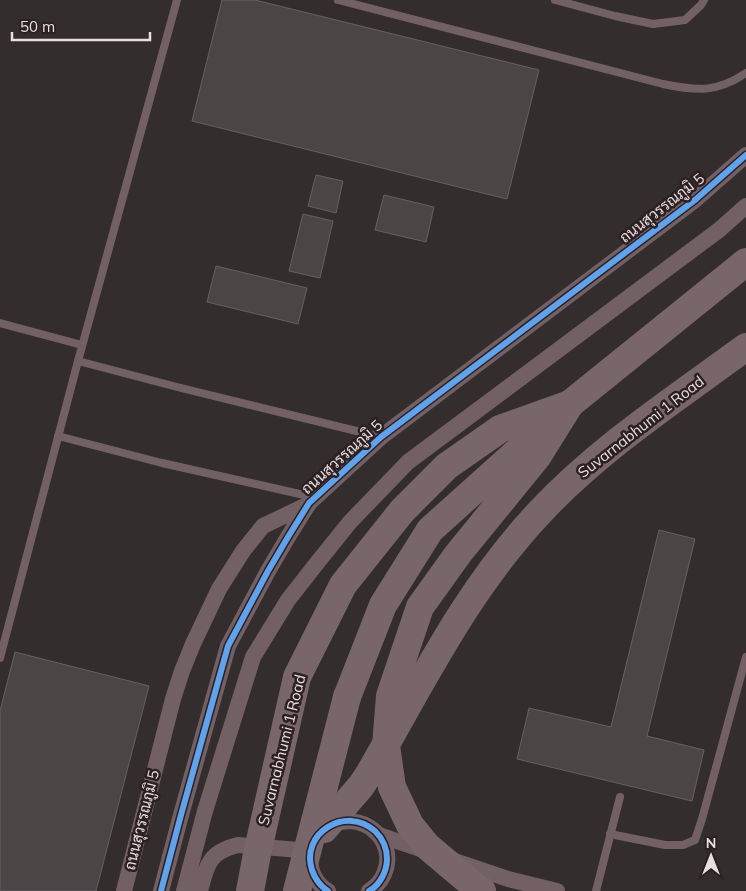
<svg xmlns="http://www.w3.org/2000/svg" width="746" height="891" font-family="Mulish,Sarabun,sans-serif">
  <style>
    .building { fill: #4b4546; stroke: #676062 }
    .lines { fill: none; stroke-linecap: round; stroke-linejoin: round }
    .lane { stroke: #736065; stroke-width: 8 }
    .street { stroke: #736065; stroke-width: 16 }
    .highway { stroke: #79666b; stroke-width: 28 }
    .highway-bridge { stroke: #79666b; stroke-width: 28 }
    .cycleway-casing { stroke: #2c2023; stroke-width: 9 }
    .cycleway { stroke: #60a3ed; stroke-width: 6 }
    .labels { text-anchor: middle; stroke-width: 5; stroke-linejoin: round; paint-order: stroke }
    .street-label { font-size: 15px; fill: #e8dfe1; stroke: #2c2023 }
  </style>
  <rect width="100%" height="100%" fill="#342d2e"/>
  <g class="building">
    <path d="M 222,0 L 255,0 L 539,70 L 507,199 L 192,121 Z"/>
    <path d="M 316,175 L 343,181 L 336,213 L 308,206 Z"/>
    <path d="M 384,195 L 434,207 L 426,242 L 375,230 Z"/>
    <path d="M 303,214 L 333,221 L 320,278 L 289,271 Z"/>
    <path d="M 216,266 L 307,288 L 298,324 L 207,302 Z"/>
    <path d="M 659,530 L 695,539 L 647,736 L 704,750 L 692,801 L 517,759 L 529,708 L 611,727 Z"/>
    <path d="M 15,652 L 149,686 L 96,891 L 0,891 L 0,711 Z"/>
  </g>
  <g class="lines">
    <g class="lane">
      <path d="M 338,0 L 663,84 C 697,91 716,93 746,73"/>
      <path d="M 555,0 L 615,16 L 653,24 L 685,20 L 701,5 L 704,0"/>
      <path d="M 0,323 L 82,345"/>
      <path d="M 78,361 L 181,388 L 381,437"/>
      <path d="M 58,436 L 162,463 L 313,497"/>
      <path d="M 0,658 L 78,361 L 177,0"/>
      <path d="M 610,834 L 665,845 L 683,845 L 695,840 L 702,819 L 746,657"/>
      <path d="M 596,891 L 620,797"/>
    </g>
    <g class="street">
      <path d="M 328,827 C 360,808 399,839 384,874 C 381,881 376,887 369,891"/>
      <path d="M 379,835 L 429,852"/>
      <path d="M 310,857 C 310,871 316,884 328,891"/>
      <path d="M 452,860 L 508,879 L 557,891"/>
      <path d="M 124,891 L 173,699 L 182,671 L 193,644 L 219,589 L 243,551 L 263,526 L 309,504"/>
      <path d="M 161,891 L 181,815 L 228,646 L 268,571 L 288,537 L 309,503 L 381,437 L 695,200 L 746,155"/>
      <path d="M 184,891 L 205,811 L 253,657 L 288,600 L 317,563 L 350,522 L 408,462 L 719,230 L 746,206"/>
      <path d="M 200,891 C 207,864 209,852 238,845 L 311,851"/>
    </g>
    <g class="highway">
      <path d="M 347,697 L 383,605 L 430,530 L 570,404 L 746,262"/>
      <path d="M 324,829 L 361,786 L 369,774 C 421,684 467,589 540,512 C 600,448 675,399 746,347"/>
    </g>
    <g class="highway-bridge">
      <path d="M 250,891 L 257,854 L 297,677 L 343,585 L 402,511 L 447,466 L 500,429 L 570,404"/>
      <path d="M 297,891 L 347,697"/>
      <path d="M 482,891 L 478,889 L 427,846 L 410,825 L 392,787 L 386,746 L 390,696 L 420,607 L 458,554 L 537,457 L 570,404"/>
    </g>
    <defs>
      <g id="cycleway">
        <path d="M 161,891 L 181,815 L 228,646 L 268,571 L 288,537 L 309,503 L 381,437 L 695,200 L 746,155"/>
        <path d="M 328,891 C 320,886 315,879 312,870 C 300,833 346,805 375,831 C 382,838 387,848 387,859 C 387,871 380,885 369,891"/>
      </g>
    </defs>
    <use href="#cycleway" class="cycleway-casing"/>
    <use href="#cycleway" class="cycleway"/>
  </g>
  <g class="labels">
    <g class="street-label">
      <text transform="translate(662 208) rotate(-38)" y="5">ถนนสุวรรณภูมิ 5</text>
      <text transform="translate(641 427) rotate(-38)" y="5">Suvarnabhumi 1 Road</text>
      <text transform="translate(342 457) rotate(-42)" y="5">ถนนสุวรรณภูมิ 5</text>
      <text transform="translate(282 750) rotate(-76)" y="5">Suvarnabhumi 1 Road</text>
      <text transform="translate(142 820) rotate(-76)" y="5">ถนนสุวรรณภูมิ 5</text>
    </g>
  </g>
  <g transform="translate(711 856)" stroke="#2c2023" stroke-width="4" paint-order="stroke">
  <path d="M0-4L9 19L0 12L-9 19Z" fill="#e8dfe1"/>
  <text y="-8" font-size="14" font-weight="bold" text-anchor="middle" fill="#e8dfe1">N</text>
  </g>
  <path d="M12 32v8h138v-8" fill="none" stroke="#e8dfe1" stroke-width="2.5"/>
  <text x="20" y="32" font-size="15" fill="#e8dfe1" stroke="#2c2023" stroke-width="4" paint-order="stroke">50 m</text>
</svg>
